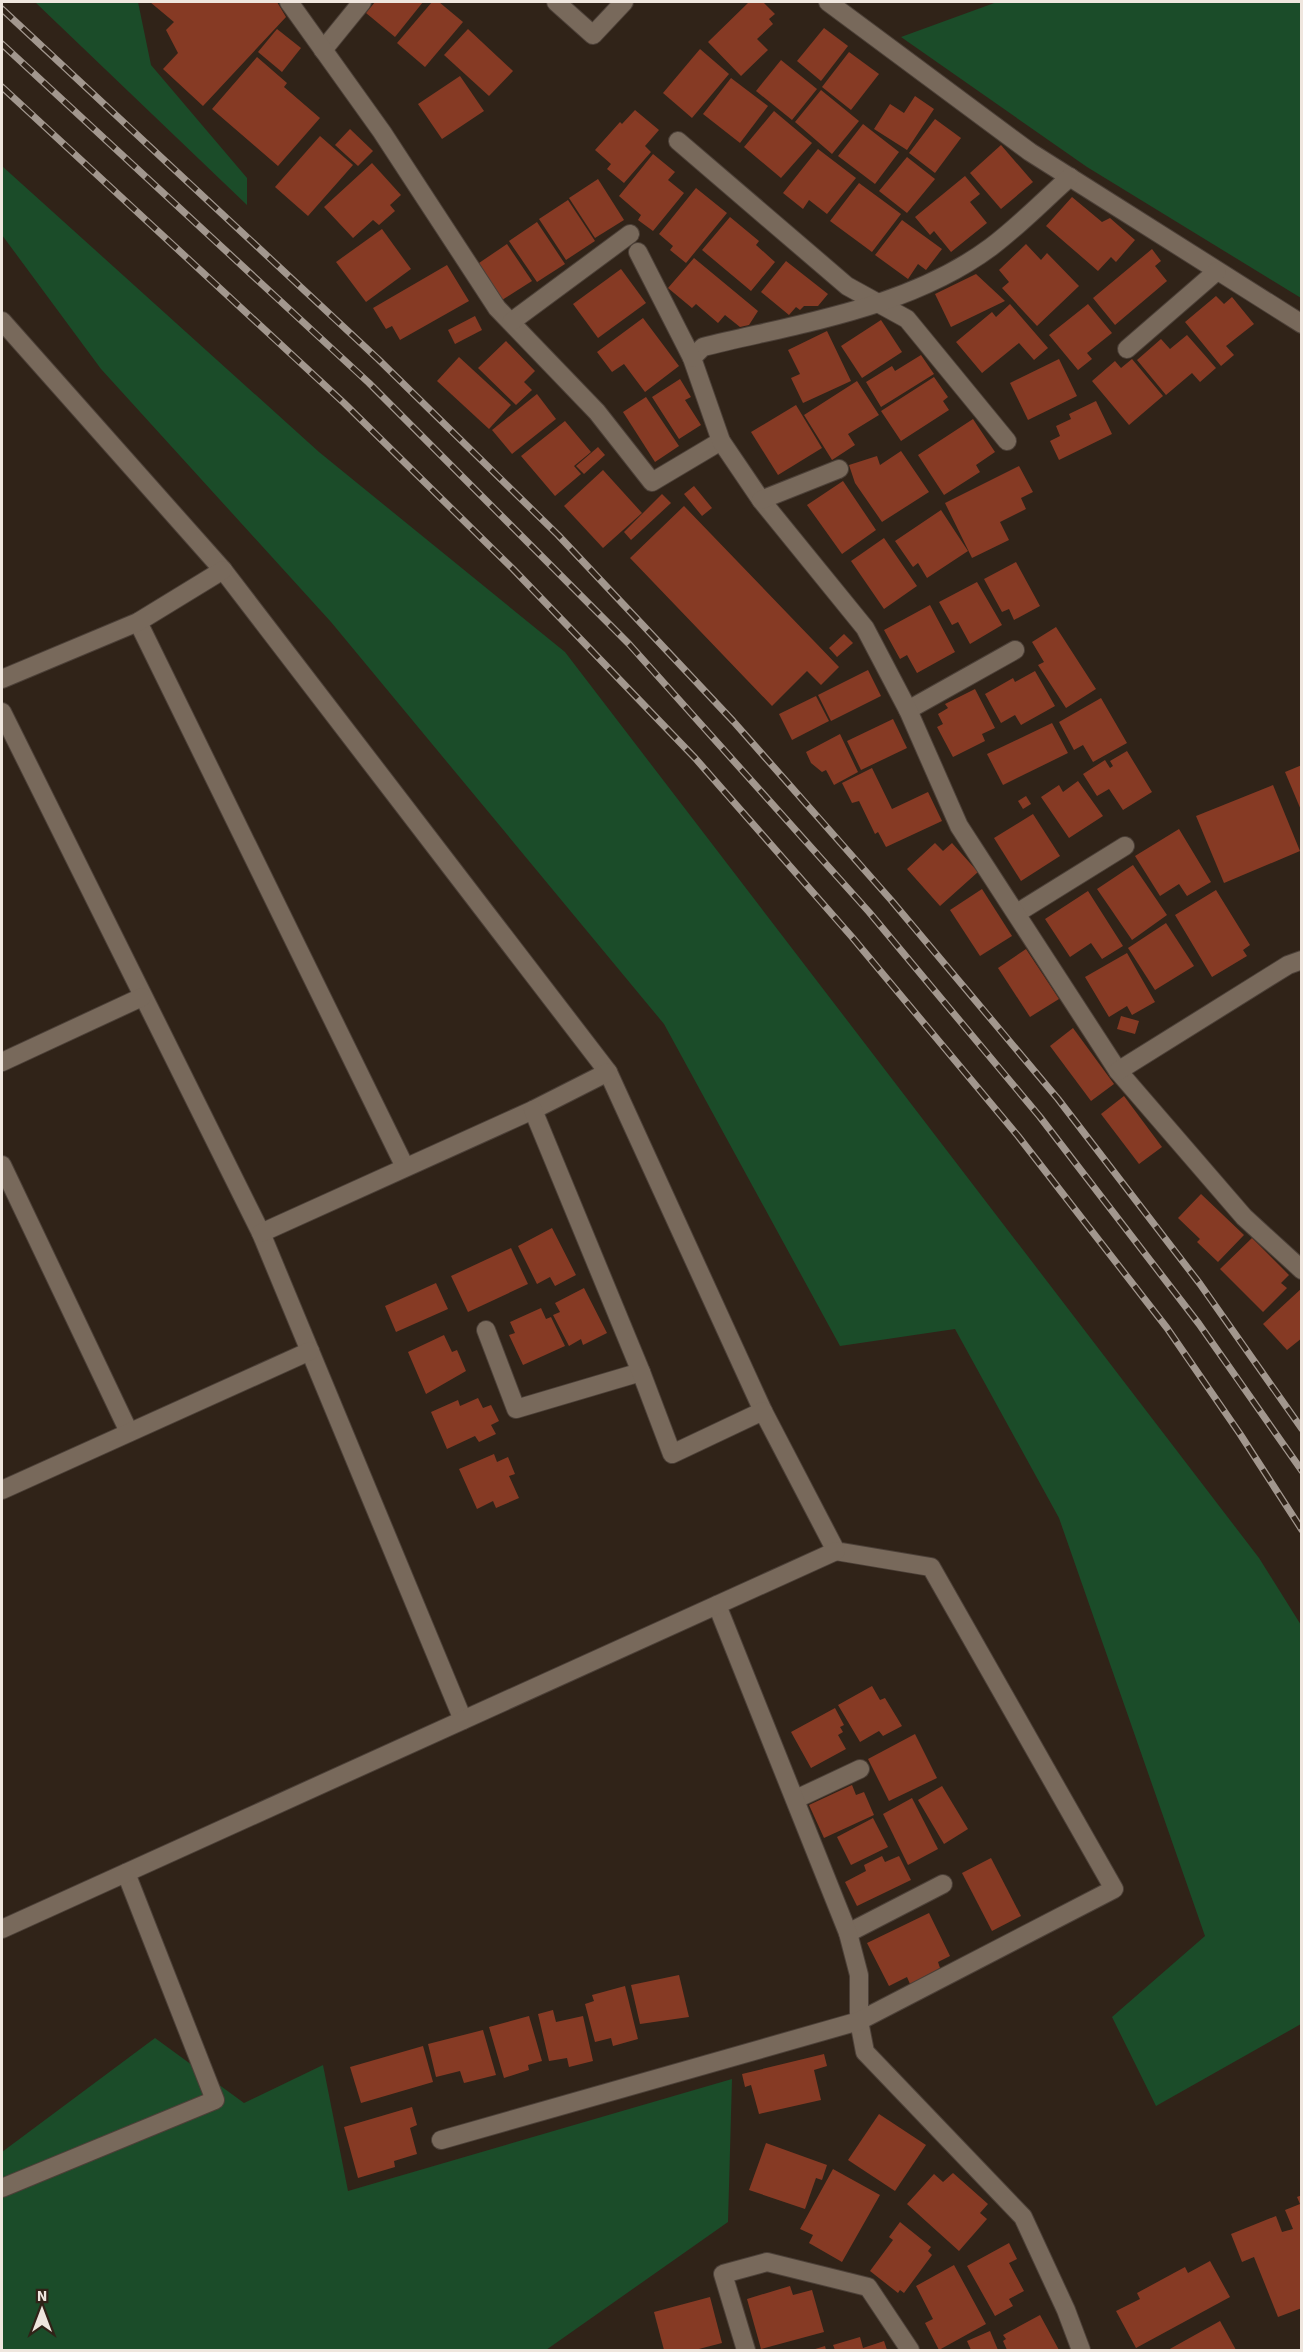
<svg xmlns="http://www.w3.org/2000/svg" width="1303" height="2352" font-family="'Source Sans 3',sans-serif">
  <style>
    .green { fill: #1b4c29 }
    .building { fill: #863a24 }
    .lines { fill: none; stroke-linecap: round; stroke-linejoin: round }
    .lane-casing { stroke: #4c4038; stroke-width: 20 }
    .street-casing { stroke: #4c4038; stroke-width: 20 }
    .secondary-casing { stroke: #4c4038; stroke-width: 20 }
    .lane { stroke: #78695b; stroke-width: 18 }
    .street { stroke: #78695b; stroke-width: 18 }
    .secondary { stroke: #78695b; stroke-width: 18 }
    .rail-casing { stroke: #a2978e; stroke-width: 7 }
    .rail { stroke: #302318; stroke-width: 4.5; stroke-dasharray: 14; stroke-linecap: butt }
  </style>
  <rect width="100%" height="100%" fill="#302318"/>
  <g class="green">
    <path d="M 35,2 L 138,2 L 151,65 L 247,178 L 247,205 Z"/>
    <path d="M 997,2 L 1301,2 L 1301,298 L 1087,167 L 901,37 Z"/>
    <path d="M 2,166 L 319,452 L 565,652 L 1259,1558 L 1301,1625 L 1301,2024 L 1156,2106 L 1112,2017 L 1205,1936 L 1059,1518 L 955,1329 L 840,1346 L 664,1024 L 331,622 L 101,369 L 2,235 Z"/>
    <path d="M 155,2038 L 244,2103 L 323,2065 L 348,2191 L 732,2079 L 728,2222 L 546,2350 L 2,2350 L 2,2152 Z"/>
  </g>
  <g class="building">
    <path d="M 150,2 L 277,2 L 286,17 L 203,106 L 163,69 L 178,53 L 166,30 L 174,22 Z"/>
    <path d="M 375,2 L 423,2 L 395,37 L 366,13 Z"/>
    <path d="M 432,2 L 439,2 L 463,22 L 425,67 L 397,43 Z"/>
    <path d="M 749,2 L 763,2 L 775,14 L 769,19 L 773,24 L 757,39 L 768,50 L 741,76 L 708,42 Z"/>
    <path d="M 824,28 L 848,46 L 821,81 L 797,61 Z"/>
    <path d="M 277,29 L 301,48 L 282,72 L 258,52 Z"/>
    <path d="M 468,29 L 513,71 L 489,96 L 444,55 Z"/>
    <path d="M 700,49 L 729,74 L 692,118 L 663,93 Z"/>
    <path d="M 849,52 L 879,74 L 851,110 L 822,87 Z"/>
    <path d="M 257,57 L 287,83 L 284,87 L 320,118 L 278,166 L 212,109 Z"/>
    <path d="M 781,60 L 817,89 L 792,120 L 756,91 Z"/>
    <path d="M 460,76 L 484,111 L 442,139 L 418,104 Z"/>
    <path d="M 731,78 L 768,106 L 740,143 L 703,114 Z"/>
    <path d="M 821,90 L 859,121 L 832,154 L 795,122 Z"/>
    <path d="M 915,96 L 934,109 L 907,150 L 874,129 L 890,104 L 904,113 Z"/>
    <path d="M 635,110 L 659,130 L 645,146 L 651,152 L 624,183 L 607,169 L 611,164 L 595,150 L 620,122 L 622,124 Z"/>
    <path d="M 774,111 L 812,143 L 781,178 L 744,147 Z"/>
    <path d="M 935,119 L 961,138 L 935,173 L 909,153 Z"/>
    <path d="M 863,124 L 899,152 L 875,184 L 838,156 Z"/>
    <path d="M 350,129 L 373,151 L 358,166 L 335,145 Z"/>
    <path d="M 320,136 L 353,165 L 308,216 L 275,187 Z"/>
    <path d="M 1001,145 L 1033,182 L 1001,209 L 970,173 Z"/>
    <path d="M 818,149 L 856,178 L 827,214 L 809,200 L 803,209 L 783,193 Z"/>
    <path d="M 653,154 L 675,172 L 668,180 L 684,193 L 653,231 L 638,220 L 641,215 L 619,196 Z"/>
    <path d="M 907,157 L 935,179 L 907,213 L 879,191 Z"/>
    <path d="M 372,163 L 401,195 L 390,205 L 395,211 L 379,225 L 373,220 L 353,238 L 324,207 Z"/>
    <path d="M 965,176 L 980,194 L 970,202 L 987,223 L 951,252 L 934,231 L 930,235 L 915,217 Z"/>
    <path d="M 598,179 L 624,220 L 595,238 L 569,198 Z"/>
    <path d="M 859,183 L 901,214 L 872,252 L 830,221 Z"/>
    <path d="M 696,188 L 727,213 L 686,263 L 670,250 L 673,246 L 659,234 Z"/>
    <path d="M 1072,197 L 1102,222 L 1110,218 L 1135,240 L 1116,262 L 1111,257 L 1098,271 L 1046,226 Z"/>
    <path d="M 568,200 L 595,241 L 566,260 L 539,219 Z"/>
    <path d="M 730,217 L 759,241 L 756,245 L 775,262 L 751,291 L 702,250 Z"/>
    <path d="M 902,220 L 942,249 L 926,270 L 918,264 L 908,279 L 875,255 Z"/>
    <path d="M 537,222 L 565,264 L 537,282 L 509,241 Z"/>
    <path d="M 382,229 L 411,269 L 366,302 L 336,262 Z"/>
    <path d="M 507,244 L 532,281 L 502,300 L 479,263 Z"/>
    <path d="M 1026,244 L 1041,260 L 1047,253 L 1079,286 L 1037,326 L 1002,288 L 1009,282 L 999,270 Z"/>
    <path d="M 1152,249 L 1161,261 L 1155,266 L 1167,281 L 1115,325 L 1093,298 Z"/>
    <path d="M 694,258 L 758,311 L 749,325 L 740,327 L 725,315 L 718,323 L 696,304 L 692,308 L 668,288 Z"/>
    <path d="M 786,261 L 828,294 L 818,306 L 804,306 L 800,310 L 796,307 L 789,315 L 761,292 Z"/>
    <path d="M 447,265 L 469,301 L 400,340 L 392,326 L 386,329 L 373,308 Z"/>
    <path d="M 621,269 L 646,303 L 598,338 L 573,304 Z"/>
    <path d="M 976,274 L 1005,301 L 951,327 L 935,294 Z"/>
    <path d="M 1216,296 L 1224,304 L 1232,297 L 1254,324 L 1226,346 L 1234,355 L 1221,366 L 1185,322 Z"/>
    <path d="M 1010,304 L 1048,348 L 1034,360 L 1019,343 L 982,373 L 956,342 L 992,312 L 996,317 Z"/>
    <path d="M 1088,304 L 1112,333 L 1087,353 L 1092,359 L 1078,370 L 1049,335 Z"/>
    <path d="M 475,316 L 482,330 L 455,344 L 448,330 Z"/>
    <path d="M 643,318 L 679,366 L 645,392 L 624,364 L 612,372 L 597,352 Z"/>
    <path d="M 881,320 L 902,352 L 862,378 L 841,346 Z"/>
    <path d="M 827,331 L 851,381 L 803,403 L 791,378 L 800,374 L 788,350 Z"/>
    <path d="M 1187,335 L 1216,368 L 1200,382 L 1192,373 L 1166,395 L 1137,360 L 1161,339 L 1170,349 Z"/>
    <path d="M 506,341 L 535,371 L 524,382 L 532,390 L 516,405 L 478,368 Z"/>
    <path d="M 921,355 L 934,374 L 881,407 L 866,382 L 892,366 L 895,371 Z"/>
    <path d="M 459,357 L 511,405 L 489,429 L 437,381 Z"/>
    <path d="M 1059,359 L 1077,396 L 1028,420 L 1010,383 Z"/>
    <path d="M 1132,359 L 1163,396 L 1129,425 L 1092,381 L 1115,361 L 1121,368 Z"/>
    <path d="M 934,377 L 948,397 L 943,401 L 949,410 L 901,441 L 881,411 Z"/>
    <path d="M 680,379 L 691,397 L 685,400 L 701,425 L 679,439 L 652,397 Z"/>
    <path d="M 857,381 L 879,415 L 848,434 L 855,445 L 832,460 L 804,415 Z"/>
    <path d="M 537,394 L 556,419 L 512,454 L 492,430 Z"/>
    <path d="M 646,397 L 679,446 L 655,462 L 623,412 Z"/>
    <path d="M 1096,401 L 1112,434 L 1059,460 L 1050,441 L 1060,436 L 1056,426 L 1071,419 L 1069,414 Z"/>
    <path d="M 796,405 L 822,448 L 778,475 L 751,432 Z"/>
    <path d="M 973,419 L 995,452 L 976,465 L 980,472 L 944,495 L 918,455 Z"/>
    <path d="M 565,421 L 591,452 L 574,466 L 581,474 L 555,496 L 521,456 Z"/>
    <path d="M 598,447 L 605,455 L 584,474 L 576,466 Z"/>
    <path d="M 901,451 L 929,492 L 882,522 L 855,483 L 849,465 L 877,456 L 880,465 Z"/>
    <path d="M 1019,466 L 1033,492 L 1021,498 L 1026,509 L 1000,522 L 1009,540 L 972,558 L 945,503 Z"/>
    <path d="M 603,470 L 642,513 L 603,548 L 564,506 Z"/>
    <path d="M 843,481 L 876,530 L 842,554 L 807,505 Z"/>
    <path d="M 694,486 L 712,508 L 702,516 L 684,494 Z"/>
    <path d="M 662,494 L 671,503 L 631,540 L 624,532 Z"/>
    <path d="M 684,506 L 839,667 L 821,685 L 807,671 L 772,706 L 630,558 Z"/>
    <path d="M 941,510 L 968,551 L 927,578 L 918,563 L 913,567 L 895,541 Z"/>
    <path d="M 884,538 L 917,586 L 884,609 L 851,561 Z"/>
    <path d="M 1016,562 L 1040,606 L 1014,620 L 1009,609 L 1002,612 L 984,579 Z"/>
    <path d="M 977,582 L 1002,625 L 970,644 L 958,622 L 952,625 L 939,602 Z"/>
    <path d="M 930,605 L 955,652 L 917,673 L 907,655 L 900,659 L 884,630 Z"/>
    <path d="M 1056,627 L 1096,689 L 1066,708 L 1038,665 L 1044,662 L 1032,642 Z"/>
    <path d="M 844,634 L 853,643 L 837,657 L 829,648 Z"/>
    <path d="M 868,670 L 881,696 L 831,721 L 818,695 Z"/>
    <path d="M 1035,671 L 1055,706 L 1021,725 L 1015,715 L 1001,723 L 985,694 L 1013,678 L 1015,682 Z"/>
    <path d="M 975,689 L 995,728 L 982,734 L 985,741 L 953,757 L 937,727 L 943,724 L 938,714 L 948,708 L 945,704 Z"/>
    <path d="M 816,696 L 829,721 L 792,740 L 779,714 Z"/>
    <path d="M 1101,698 L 1127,743 L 1093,762 L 1083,745 L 1074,750 L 1059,722 Z"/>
    <path d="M 893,719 L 907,748 L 861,770 L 847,741 Z"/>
    <path d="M 1052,723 L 1068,753 L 1003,785 L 987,754 Z"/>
    <path d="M 840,734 L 858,772 L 834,785 L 826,770 L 822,772 L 811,763 L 806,752 Z"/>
    <path d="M 1127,751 L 1152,792 L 1123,810 L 1109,789 L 1097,796 L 1083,774 L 1105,760 L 1110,768 L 1113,766 L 1110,761 Z"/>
    <path d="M 1302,765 L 1302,810 L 1301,810 L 1285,772 Z"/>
    <path d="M 872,768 L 892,809 L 928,792 L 942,821 L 886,847 L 878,832 L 875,834 L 859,801 L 852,803 L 842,783 Z"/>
    <path d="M 1078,781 L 1103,816 L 1069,838 L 1041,797 L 1059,785 L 1063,792 Z"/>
    <path d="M 1273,785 L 1300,851 L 1224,883 L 1196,816 Z"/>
    <path d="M 1026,796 L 1031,804 L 1023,809 L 1018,801 Z"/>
    <path d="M 1033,814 L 1060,856 L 1021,881 L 994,838 Z"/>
    <path d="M 1179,829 L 1211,882 L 1187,896 L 1179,884 L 1160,896 L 1135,856 Z"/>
    <path d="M 935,843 L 943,851 L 952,843 L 978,872 L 940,906 L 907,869 Z"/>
    <path d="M 1133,865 L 1167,915 L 1132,940 L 1097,889 Z"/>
    <path d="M 982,889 L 1012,936 L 980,956 L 950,910 Z"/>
    <path d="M 1216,890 L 1250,945 L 1243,950 L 1247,956 L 1212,977 L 1175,915 Z"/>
    <path d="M 1088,891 L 1123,946 L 1102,959 L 1091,943 L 1070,957 L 1045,919 Z"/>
    <path d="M 1166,923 L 1194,966 L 1155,990 L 1128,948 Z"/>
    <path d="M 1026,949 L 1059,999 L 1030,1017 L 998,968 Z"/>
    <path d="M 1127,953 L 1155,1002 L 1132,1015 L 1127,1006 L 1109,1017 L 1085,977 Z"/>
    <path d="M 1121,1016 L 1139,1021 L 1135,1034 L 1117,1029 Z"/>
    <path d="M 1073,1028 L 1114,1084 L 1091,1101 L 1050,1046 Z"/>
    <path d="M 1124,1096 L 1162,1147 L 1139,1164 L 1101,1114 Z"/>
    <path d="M 1201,1194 L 1244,1235 L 1218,1262 L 1197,1242 L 1200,1239 L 1178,1218 Z"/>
    <path d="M 552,1228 L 576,1275 L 555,1286 L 550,1277 L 537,1284 L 518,1246 Z"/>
    <path d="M 1252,1238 L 1289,1275 L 1281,1283 L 1287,1288 L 1263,1312 L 1220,1269 Z"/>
    <path d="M 511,1248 L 528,1284 L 468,1312 L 451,1276 Z"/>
    <path d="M 436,1283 L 448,1309 L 396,1332 L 385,1306 Z"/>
    <path d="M 584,1288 L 607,1333 L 583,1345 L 581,1339 L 569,1346 L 553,1315 L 560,1312 L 555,1303 Z"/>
    <path d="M 1302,1288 L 1302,1338 L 1287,1350 L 1263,1324 Z"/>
    <path d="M 541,1308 L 546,1319 L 551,1317 L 565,1346 L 523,1365 L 509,1335 L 515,1333 L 510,1322 Z"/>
    <path d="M 444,1335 L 452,1352 L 457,1350 L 466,1371 L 426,1394 L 408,1352 Z"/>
    <path d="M 478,1398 L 483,1408 L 491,1405 L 499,1421 L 491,1425 L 496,1434 L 479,1442 L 475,1436 L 447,1449 L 431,1412 L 458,1400 L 460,1406 Z"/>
    <path d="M 494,1454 L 497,1462 L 508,1457 L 515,1474 L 509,1476 L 519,1498 L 496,1508 L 493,1501 L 477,1509 L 459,1469 Z"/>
    <path d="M 872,1686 L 880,1700 L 885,1698 L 902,1726 L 883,1736 L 879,1731 L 860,1742 L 838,1705 Z"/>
    <path d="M 835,1708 L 844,1725 L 840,1727 L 843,1732 L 838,1735 L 846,1749 L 811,1768 L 791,1732 Z"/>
    <path d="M 915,1734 L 937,1778 L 889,1801 L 868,1759 Z"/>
    <path d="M 852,1785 L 856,1795 L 864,1792 L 874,1815 L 824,1838 L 809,1805 Z"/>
    <path d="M 942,1786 L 968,1829 L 944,1844 L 918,1800 Z"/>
    <path d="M 912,1798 L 938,1849 L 908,1865 L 883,1814 Z"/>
    <path d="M 873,1818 L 888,1847 L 851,1865 L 837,1837 Z"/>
    <path d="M 882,1856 L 885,1862 L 899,1856 L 911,1880 L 857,1906 L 845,1882 L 866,1871 L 864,1865 Z"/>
    <path d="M 991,1858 L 1021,1916 L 992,1931 L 962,1873 Z"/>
    <path d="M 929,1913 L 950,1956 L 938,1962 L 940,1968 L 910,1984 L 907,1977 L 889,1986 L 867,1943 Z"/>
    <path d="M 679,1975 L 689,2017 L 640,2024 L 631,1985 Z"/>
    <path d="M 625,1986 L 638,2039 L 613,2046 L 611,2038 L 595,2042 L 585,2004 L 594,2001 L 592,1995 Z"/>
    <path d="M 553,2010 L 556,2022 L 583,2016 L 593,2061 L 569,2067 L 567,2058 L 549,2061 L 538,2014 Z"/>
    <path d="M 529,2016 L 542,2061 L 528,2065 L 529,2070 L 504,2078 L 489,2027 Z"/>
    <path d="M 483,2030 L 496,2075 L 464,2083 L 460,2071 L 436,2077 L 428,2044 Z"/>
    <path d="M 423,2046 L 433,2082 L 361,2103 L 350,2067 Z"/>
    <path d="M 824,2054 L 827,2066 L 814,2070 L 821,2100 L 759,2114 L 751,2085 L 745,2087 L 742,2074 Z"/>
    <path d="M 412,2107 L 417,2125 L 410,2128 L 417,2154 L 394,2161 L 395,2167 L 358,2178 L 344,2127 Z"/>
    <path d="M 879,2114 L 926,2145 L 895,2191 L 848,2160 Z"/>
    <path d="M 766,2143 L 827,2165 L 822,2180 L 816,2178 L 805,2209 L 749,2190 Z"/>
    <path d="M 833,2169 L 880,2195 L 842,2262 L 809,2243 L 813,2235 L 800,2229 Z"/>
    <path d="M 953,2173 L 988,2204 L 980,2213 L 987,2219 L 959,2251 L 907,2204 L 934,2174 L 943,2182 Z"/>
    <path d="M 1302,2195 L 1302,2308 L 1278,2317 L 1254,2257 L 1242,2262 L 1231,2234 L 1276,2216 L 1282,2232 L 1293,2229 L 1285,2210 L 1300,2204 L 1297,2197 Z"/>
    <path d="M 900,2222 L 931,2247 L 928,2251 L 932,2255 L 904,2293 L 900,2290 L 898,2293 L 870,2271 L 893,2240 L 889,2237 Z"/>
    <path d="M 1009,2243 L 1017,2259 L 1009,2263 L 1024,2291 L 1009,2299 L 1013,2306 L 995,2316 L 967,2266 Z"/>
    <path d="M 1210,2261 L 1230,2297 L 1136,2348 L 1116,2311 L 1140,2299 L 1137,2293 L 1185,2267 L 1188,2273 Z"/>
    <path d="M 954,2265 L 986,2324 L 939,2350 L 925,2323 L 933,2319 L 916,2286 Z"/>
    <path d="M 790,2286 L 793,2295 L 812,2290 L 824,2332 L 761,2349 L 747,2299 Z"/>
    <path d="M 710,2297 L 722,2343 L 695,2350 L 664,2350 L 654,2312 Z"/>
    <path d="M 1040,2315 L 1059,2350 L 1007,2350 L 1003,2341 L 1006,2339 L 1003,2335 Z"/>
    <path d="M 1220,2321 L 1236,2350 L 1168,2350 Z"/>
    <path d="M 990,2331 L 998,2350 L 971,2350 L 967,2341 Z"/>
    <path d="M 860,2337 L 863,2348 L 884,2341 L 887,2350 L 835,2350 L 833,2345 Z"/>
    <path d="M 825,2346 L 826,2350 L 812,2350 Z"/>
  </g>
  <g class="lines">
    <defs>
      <g id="lane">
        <path d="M 323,50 L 362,2"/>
        <path d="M 908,710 L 1015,650"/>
        <path d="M 1017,913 L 1125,846"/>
        <path d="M 796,1799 L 860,1769"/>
        <path d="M 848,1933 L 943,1884"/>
      </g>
      <g id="street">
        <path d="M 289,2 L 382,132 L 497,308 L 597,412 L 652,482 L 721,441"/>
        <path d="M 556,2 L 593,35 L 624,2"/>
        <path d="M 828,2 L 1030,152 L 1302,324"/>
        <path d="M 678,141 L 847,286 L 907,319 L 1007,441"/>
        <path d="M 1070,177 C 1044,200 1019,226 991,247 C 909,308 800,323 703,347 L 692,358 L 721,441 L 761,500 L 865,628 L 908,710 L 959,826 L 1118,1071 L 1244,1217 L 1302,1270"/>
        <path d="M 638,252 L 692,358"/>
        <path d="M 2,321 L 223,570 L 608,1072 L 763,1411"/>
        <path d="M 511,322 L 630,234"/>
        <path d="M 1127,349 L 1217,271"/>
        <path d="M 761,500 L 839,469"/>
        <path d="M 138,622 L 405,1167"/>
        <path d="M 2,679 L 138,622 L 223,570"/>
        <path d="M 2,712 L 261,1233 L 463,1720"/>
        <path d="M 2,1062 L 142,997"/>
        <path d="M 1118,1071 L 1288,965 L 1302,960"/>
        <path d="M 2,1165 L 129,1432"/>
        <path d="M 261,1233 L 533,1110 L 608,1072"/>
        <path d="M 486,1330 L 516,1409 L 641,1372"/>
        <path d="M 2,1490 L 310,1351"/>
        <path d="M 717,1605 L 848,1933 L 859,1975 L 859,2021 L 865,2052 L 1023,2217 L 1066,2310 L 1081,2350"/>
        <path d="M 441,2140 L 859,2021 L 1114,1889 L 931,1567 L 836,1551 L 763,1411 L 672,1454 L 641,1372 L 533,1110"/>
        <path d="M 2,2188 L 215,2100 L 126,1873"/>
        <path d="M 746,2350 L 723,2274 L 767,2262 L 868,2287 L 910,2350"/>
      </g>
      <path id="secondary" d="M 2,1929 L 836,1551"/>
    </defs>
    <use href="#lane" class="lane-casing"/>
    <use href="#street" class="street-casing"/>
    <use href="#secondary" class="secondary-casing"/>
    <use href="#lane" class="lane"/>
    <use href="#street" class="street"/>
    <use href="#secondary" class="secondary"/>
    <defs>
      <g id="rail">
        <path d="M 2,9 L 378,359 L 558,535 L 733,721 L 891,900 L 1058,1099 L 1200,1284 L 1302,1429"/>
        <path d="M 2,44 L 369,383 L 629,644 L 869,912 L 1040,1117 L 1199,1324 L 1302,1471"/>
        <path d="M 2,87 L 344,403 L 513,569 L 695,758 L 852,937 L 1018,1136 L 1167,1328 L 1240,1434 L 1302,1530"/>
      </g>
    </defs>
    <use href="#rail" class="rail-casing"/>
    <use href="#rail" class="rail"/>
  </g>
  <rect width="1303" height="2352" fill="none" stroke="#efe6de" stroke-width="6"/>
  <g transform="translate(42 2310)" stroke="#302318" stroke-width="4.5" paint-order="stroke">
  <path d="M0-4.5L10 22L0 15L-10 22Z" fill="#efe6de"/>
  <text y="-9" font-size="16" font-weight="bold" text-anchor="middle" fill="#efe6de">N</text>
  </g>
</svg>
